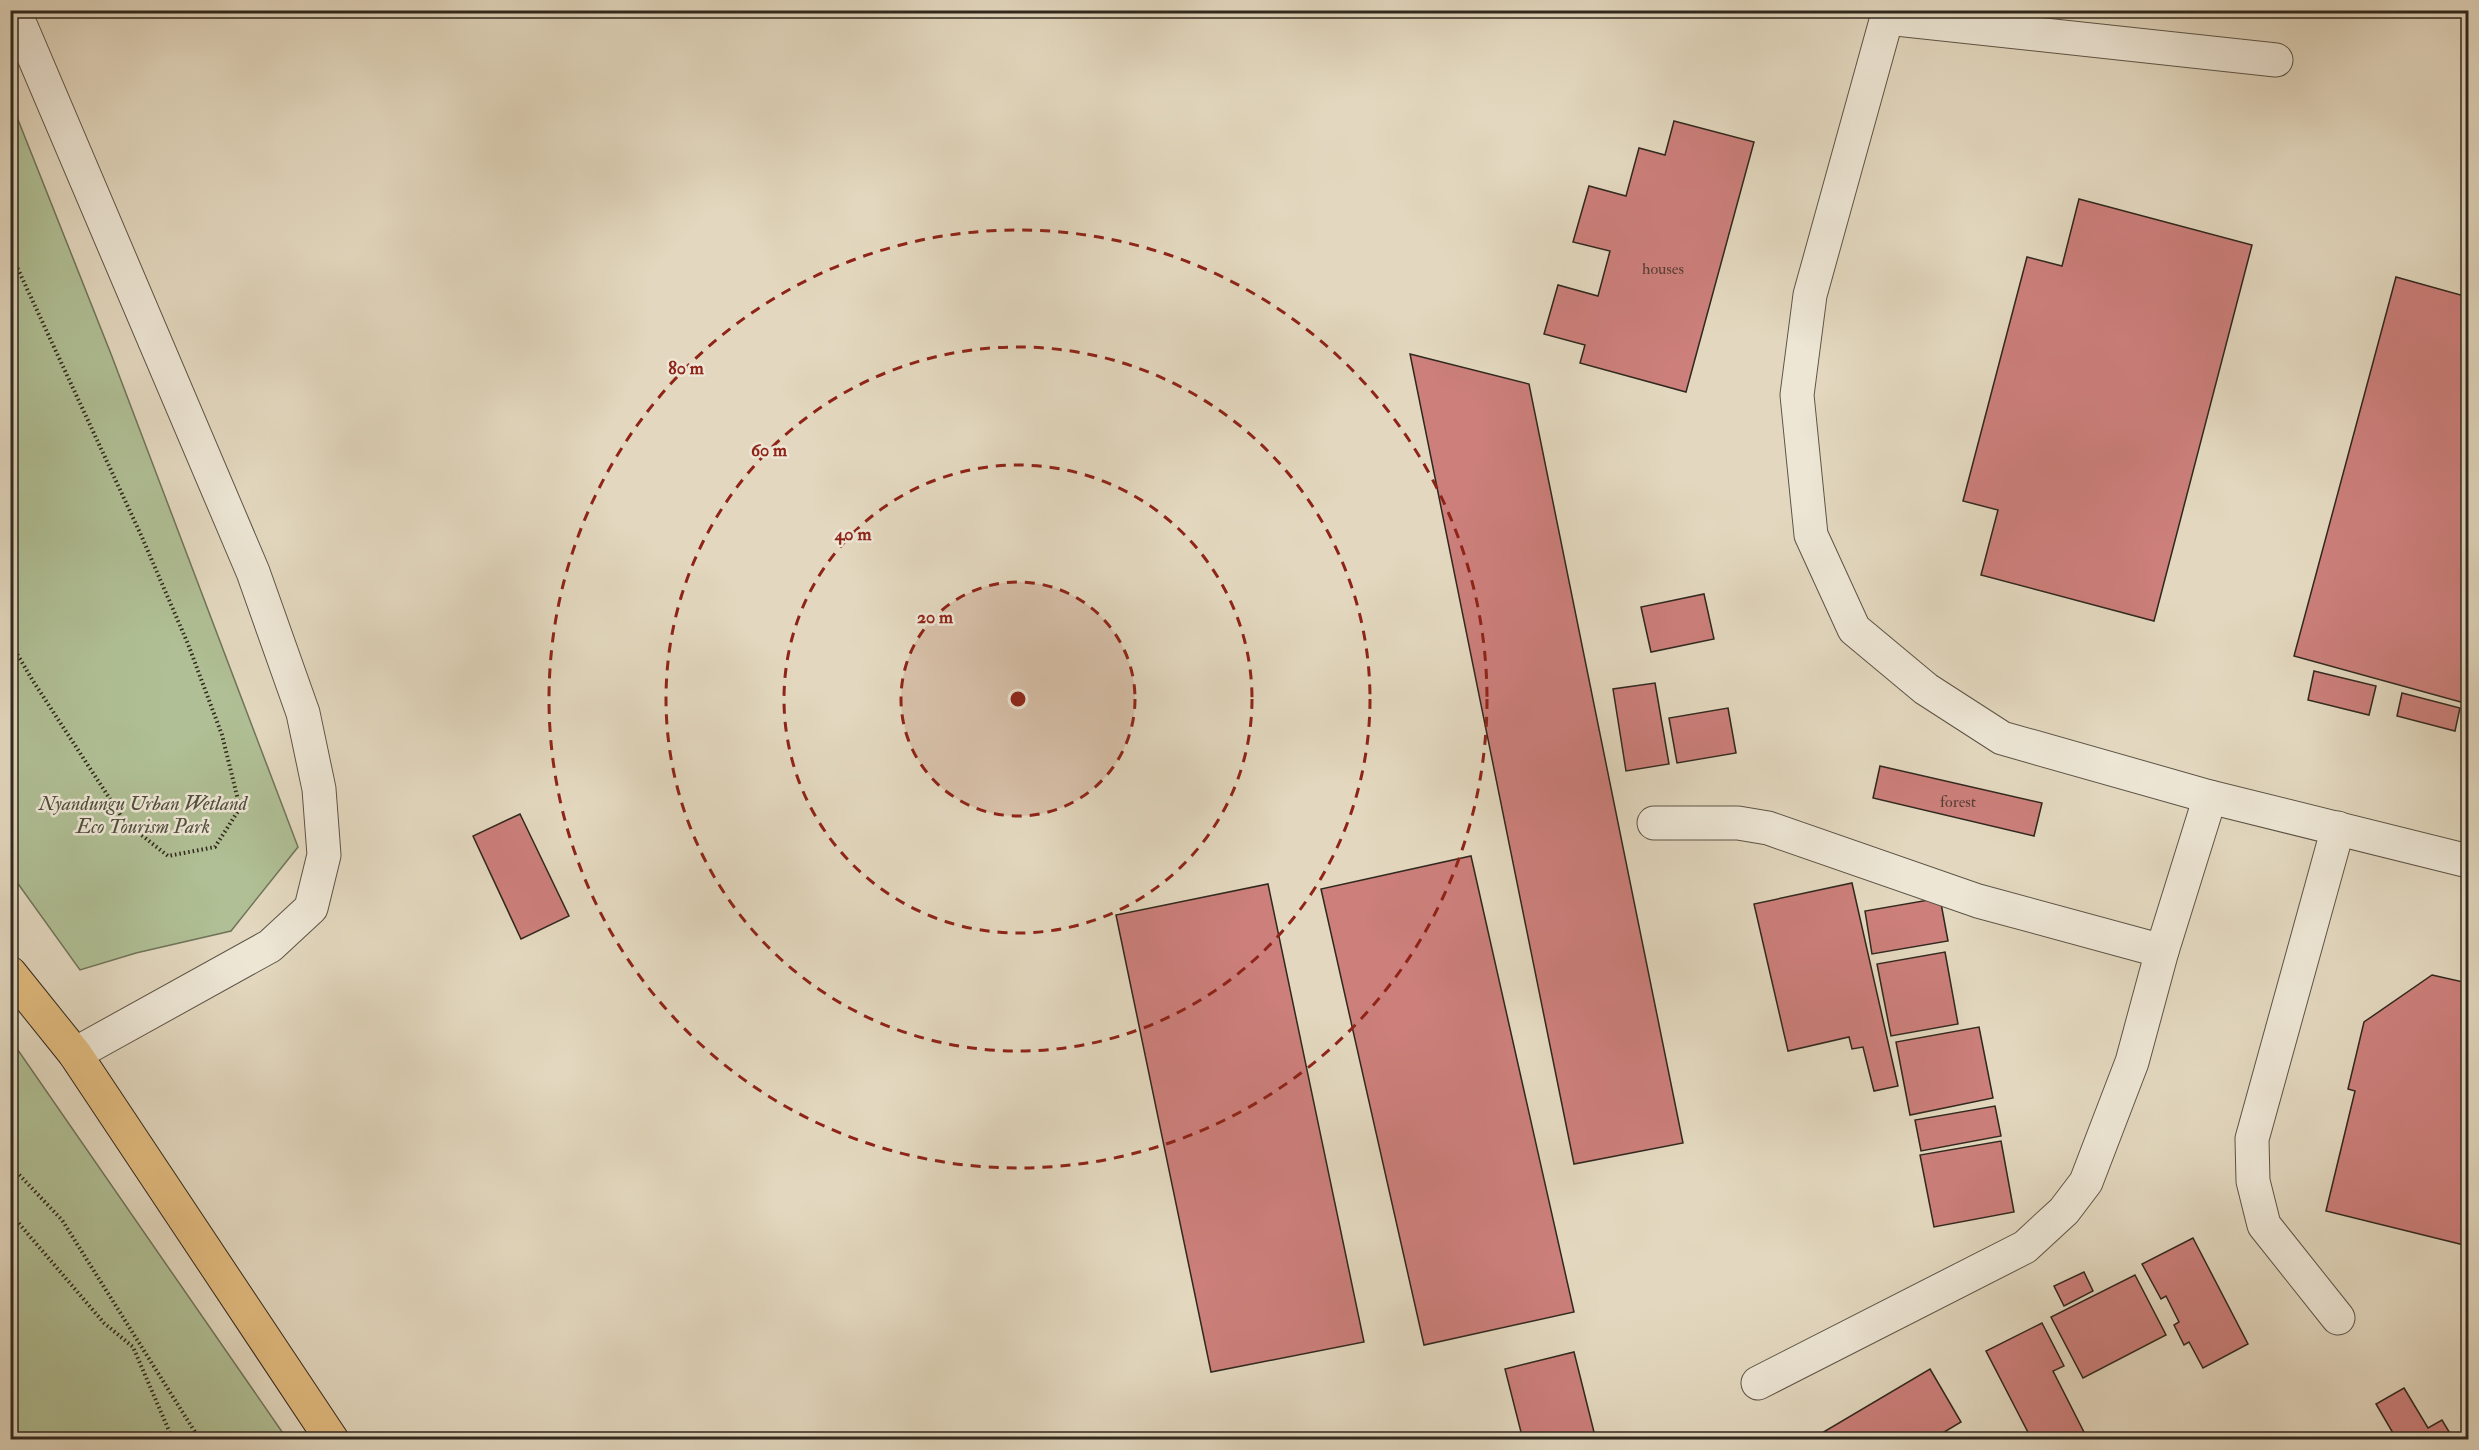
<svg xmlns="http://www.w3.org/2000/svg" width="2479" height="1450" font-family="'IM FELL Double Pica',serif">
  <style>
    .green { fill: #b0bf95; stroke: #70745a; stroke-width: 1.5 }
    .building { fill: #cc7f7b; stroke: #30281e; stroke-width: 1.5 }
    .lines { fill: none; stroke-linecap: round; stroke-linejoin: round }
    .minor-casing { stroke: #5d5446; stroke-width: 35 }
    .major-casing { stroke: #30281e; stroke-width: 35 }
    .path { stroke: #30281e; stroke-width: 4; stroke-dasharray: 1.5 3; stroke-linecap: butt }
    .minor { stroke: #ede6d5; stroke-width: 33 }
    .major { stroke: #e2bc80; stroke-width: 33 }
    .ring { fill: none; stroke: #8f2418; stroke-width: 3; stroke-dasharray: 10 8 }
    .labels { text-anchor: middle; stroke-width: 5; stroke-linejoin: round; paint-order: stroke }
    .number-label { font-size: 16px; fill: #573e35 }
    .park-label { font-size: 20px; font-style: italic; fill: #504e3c; stroke: #ede6d5 }
    .centre { fill: #8f2418; stroke: #ede6d5; stroke-width: 3 }
    .ring-label { font-size: 18px; text-anchor: middle; font-weight: bold; fill: #8f2418; stroke: #ede6d5; stroke-width: 5; stroke-linejoin: round; paint-order: stroke }
  </style>
  <rect width="100%" height="100%" fill="#e3d8bf"/>
  <filter id="stains"><feTurbulence type="fractalNoise" baseFrequency=".00333" numOctaves="4"/><feColorMatrix values="0 0 0 0 .2 0 0 0 0 .09 0 0 0 0 .02 0 0 0 .5 -.17"/></filter>
  <radialGradient id="worn" r=".72"><stop offset=".6" stop-color="#630" stop-opacity="0"/><stop offset="1" stop-color="#630" stop-opacity=".3"/></radialGradient>
  <g class="green">
    <path d="M 11,102 L 111,354 L 298,847 L 231,931 L 136,953 L 80,970 L 11,874 Z"/>
    <path d="M 10,1040 L 11,1040 L 287,1439 L 11,1439 Z"/>
  </g>
  <g class="building">
    <path d="M 2210,10 L 2249,10 L 2249,16 Z"/>
    <path d="M 1674,121 L 1754,142 L 1686,392 L 1580,363 L 1585,345 L 1544,334 L 1558,285 L 1598,296 L 1610,251 L 1573,242 L 1589,186 L 1626,196 L 1639,148 L 1665,155 Z"/>
    <path d="M 2079,199 L 2252,245 L 2154,621 L 1981,575 L 1998,510 L 1963,501 L 2027,257 L 2062,266 Z"/>
    <path d="M 2396,277 L 2468,297 L 2468,704 L 2294,656 Z"/>
    <path d="M 1410,354 L 1529,384 L 1683,1143 L 1574,1164 Z"/>
    <path d="M 1704,594 L 1714,639 L 1651,652 L 1641,607 Z"/>
    <path d="M 2314,671 L 2376,686 L 2369,715 L 2308,700 Z"/>
    <path d="M 1655,683 L 1669,764 L 1626,771 L 1613,689 Z"/>
    <path d="M 2402,693 L 2460,708 L 2455,731 L 2397,716 Z"/>
    <path d="M 1728,708 L 1736,753 L 1677,763 L 1669,718 Z"/>
    <path d="M 1880,766 L 2042,803 L 2034,836 L 1873,798 Z"/>
    <path d="M 520,814 L 569,916 L 521,939 L 473,836 Z"/>
    <path d="M 1471,856 L 1574,1312 L 1424,1345 L 1321,889 Z"/>
    <path d="M 1852,883 L 1898,1086 L 1874,1091 L 1863,1047 L 1852,1049 L 1849,1037 L 1788,1051 L 1754,904 Z"/>
    <path d="M 1268,884 L 1364,1342 L 1211,1372 L 1116,915 Z"/>
    <path d="M 1940,898 L 1948,941 L 1872,954 L 1865,911 Z"/>
    <path d="M 1945,952 L 1958,1024 L 1891,1036 L 1877,964 Z"/>
    <path d="M 2432,975 L 2468,983 L 2468,1246 L 2326,1211 L 2355,1091 L 2348,1089 L 2364,1022 Z"/>
    <path d="M 1979,1027 L 1993,1098 L 1910,1115 L 1896,1042 Z"/>
    <path d="M 1995,1106 L 2001,1136 L 1921,1151 L 1915,1120 Z"/>
    <path d="M 2001,1141 L 2014,1212 L 1934,1227 L 1920,1155 Z"/>
    <path d="M 2193,1238 L 2248,1344 L 2203,1368 L 2189,1342 L 2184,1345 L 2174,1325 L 2179,1322 L 2166,1296 L 2161,1299 L 2142,1264 Z"/>
    <path d="M 2084,1272 L 2093,1291 L 2064,1306 L 2054,1286 Z"/>
    <path d="M 2135,1275 L 2166,1335 L 2083,1378 L 2051,1317 Z"/>
    <path d="M 2042,1323 L 2064,1366 L 2053,1371 L 2088,1440 L 2032,1440 L 1986,1351 Z"/>
    <path d="M 1574,1352 L 1596,1440 L 1523,1440 L 1505,1369 Z"/>
    <path d="M 1930,1369 L 1961,1422 L 1931,1440 L 1810,1440 Z"/>
    <path d="M 2404,1388 L 2428,1428 L 2442,1420 L 2454,1440 L 2397,1440 L 2376,1404 Z"/>
  </g>
  <g class="lines">
    <defs>
      <g id="minor">
        <path d="M 14,10 L 253,572 L 303,713 L 319,789 L 324,855 L 311,908 L 270,946 L 75,1054"/>
        <path d="M 1889,10 L 1810,295 L 1797,395 L 1811,535 L 1854,629 L 1926,689 L 2002,738 L 2210,797 L 2468,861"/>
        <path d="M 1887,18 L 2276,60"/>
        <path d="M 1654,823 L 1738,823 L 1768,828 L 1978,901 L 2162,951"/>
        <path d="M 2338,828 L 2252,1139 L 2253,1181 L 2264,1225 L 2338,1318"/>
        <path d="M 1758,1383 L 2025,1247 L 2064,1211 L 2086,1182 L 2132,1062 L 2162,951 L 2210,797"/>
      </g>
      <path id="major" d="M 10,973 L 75,1054 L 332,1440"/>
    </defs>
    <use href="#minor" class="minor-casing"/>
    <use href="#major" class="major-casing"/>
    <g class="path">
      <path d="M 10,252 L 141,535 L 188,644 L 222,735 L 240,808 L 215,847 L 168,856 L 125,822 L 33,681 L 10,642"/>
      <path d="M 10,1165 L 62,1220 L 200,1440"/>
      <path d="M 10,1213 L 104,1323 L 133,1347 L 173,1440"/>
    </g>
    <use href="#minor" class="minor"/>
    <use href="#major" class="major"/>
  </g>
  <circle cx="1018" cy="699" r="117" fill="#8f2418" fill-opacity=".12"/>
  <g class="ring">
    <circle cx="1018" cy="699" r="117"/>
    <circle cx="1018" cy="699" r="234"/>
    <circle cx="1018" cy="699" r="352"/>
    <circle cx="1018" cy="699" r="469"/>
  </g>
  <g class="labels">
    <g class="number-label">
      <text x="1663" y="274">houses</text>
      <text x="1958" y="807">forest</text>
    </g>
    <g class="park-label">
      <text x="143" y="810">Nyandungu Urban Wetland<tspan x="143" dy="23">Eco Tourism Park</tspan></text>
    </g>
  </g>
  <circle cx="1018" cy="699" r="9" class="centre"/>
  <g class="ring-label">
    <text x="686" y="374">80 m</text>
    <text x="769" y="456">60 m</text>
    <text x="853" y="540">40 m</text>
    <text x="935" y="623">20 m</text>
  </g>
  <rect width="2479" height="1450" fill="none" stroke="#e3d8bf" stroke-width="36"/>
  <rect x="12" y="12" width="2455" height="1426" fill="none" stroke="#30281e" stroke-width="3"/>
  <rect x="18" y="18" width="2443" height="1414" fill="none" stroke="#30281e" stroke-width="1.5"/>
  <rect width="100%" height="100%" filter="url(#stains)"/>
  <rect width="100%" height="100%" fill="url(#worn)"/>
</svg>
